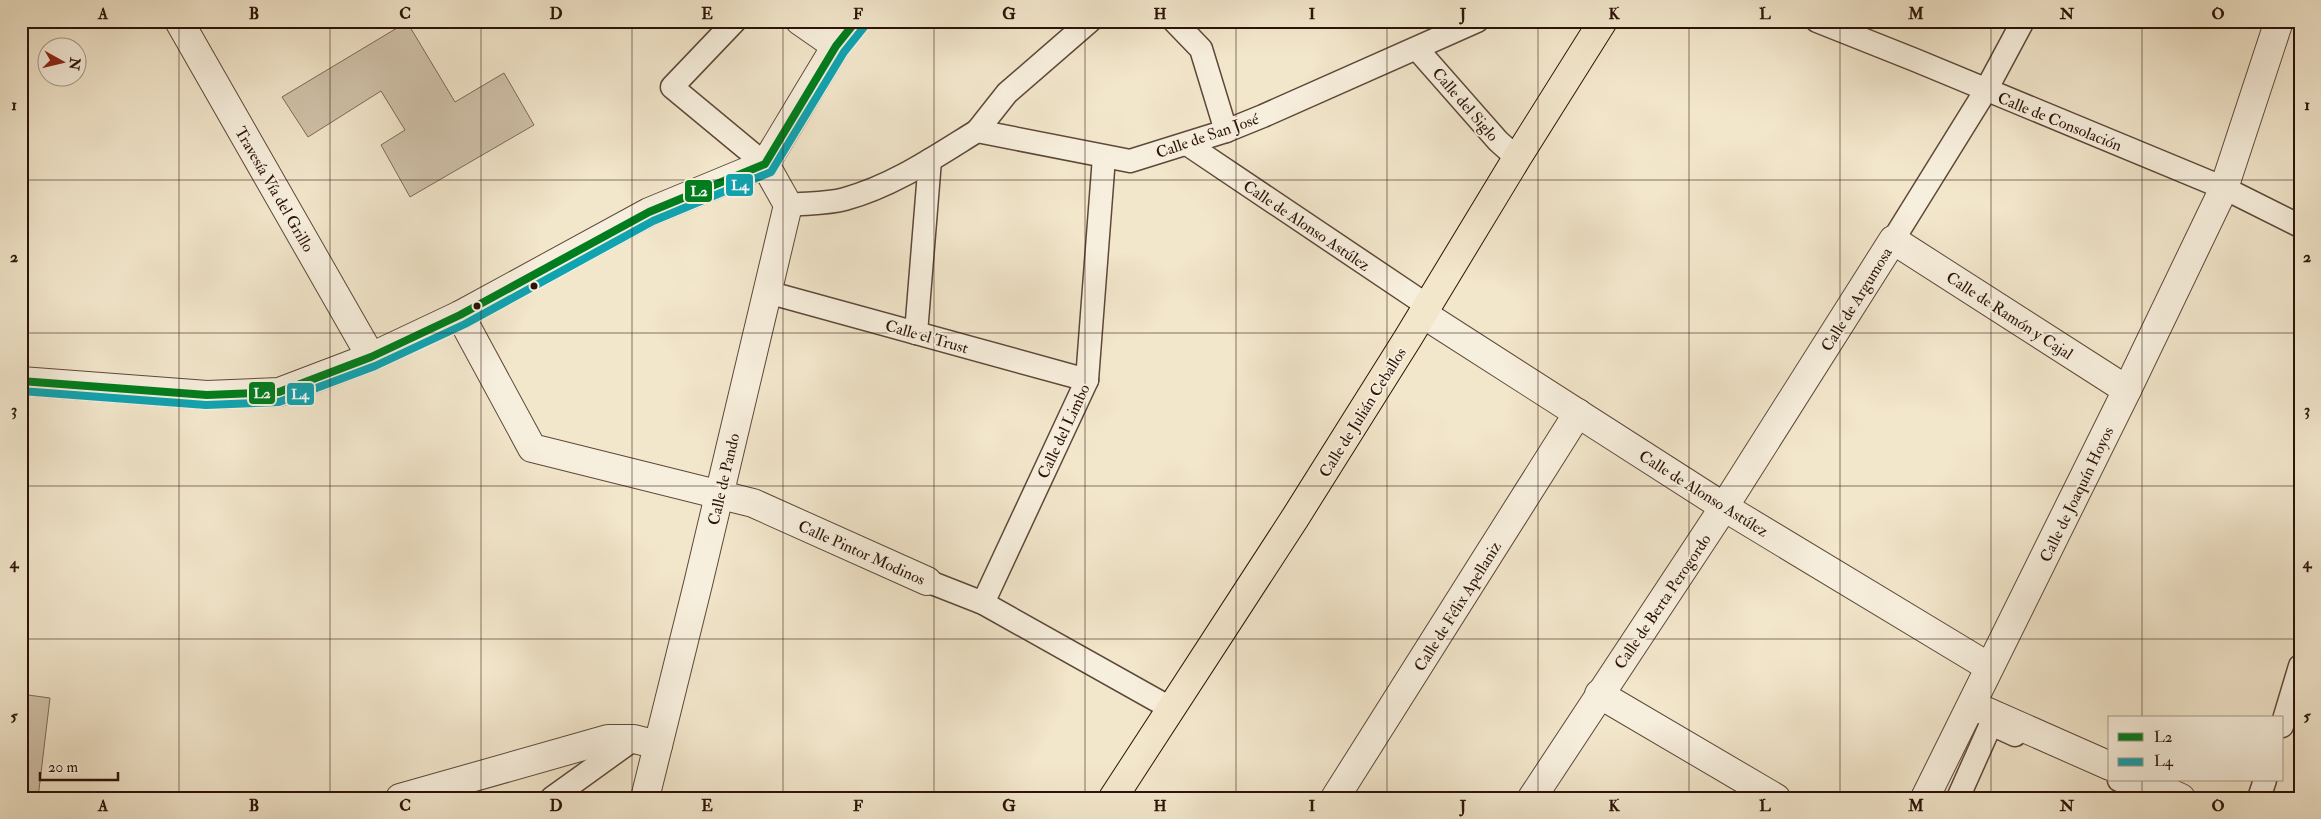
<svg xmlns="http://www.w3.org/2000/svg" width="2321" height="819" font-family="'IM FELL Double Pica',serif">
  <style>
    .green { fill: #d0c2aa; stroke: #7e6a59 }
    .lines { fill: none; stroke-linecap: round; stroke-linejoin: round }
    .pedestrian-casing { stroke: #5e4839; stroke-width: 25 }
    .minor-casing { stroke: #5e4839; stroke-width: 30 }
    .trunk-casing { stroke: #2c1308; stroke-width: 30 }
    .pedestrian { stroke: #f7efdd; stroke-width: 22 }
    .minor { stroke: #f7efdd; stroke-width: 28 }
    .trunk { stroke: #f2e6cb; stroke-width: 28 }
    .bus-1-casing { stroke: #f7efdd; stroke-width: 11 }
    .bus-2-casing { stroke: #f7efdd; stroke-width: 11 }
    .bus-1 { stroke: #007d1e; stroke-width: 8 }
    .bus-2 { stroke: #10a3b0; stroke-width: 8 }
    .grid { fill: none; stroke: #2c1308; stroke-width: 1; stroke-opacity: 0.55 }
    .bus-dot { fill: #2c1308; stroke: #f7efdd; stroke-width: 2 }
    .labels { text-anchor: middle; stroke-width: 4; stroke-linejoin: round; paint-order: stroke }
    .street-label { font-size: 16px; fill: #2c1308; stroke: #f7efdd }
    .line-badge { stroke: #f7efdd; stroke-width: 2 }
    .badge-label { font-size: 14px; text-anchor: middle; font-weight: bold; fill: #fff }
    .neatline { fill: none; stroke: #2c1308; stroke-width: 2 }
    .grid-label { font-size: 16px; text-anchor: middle; font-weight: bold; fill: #2c1308 }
  </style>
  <rect width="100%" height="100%" fill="#f2e6cb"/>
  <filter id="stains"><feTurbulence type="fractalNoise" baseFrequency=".004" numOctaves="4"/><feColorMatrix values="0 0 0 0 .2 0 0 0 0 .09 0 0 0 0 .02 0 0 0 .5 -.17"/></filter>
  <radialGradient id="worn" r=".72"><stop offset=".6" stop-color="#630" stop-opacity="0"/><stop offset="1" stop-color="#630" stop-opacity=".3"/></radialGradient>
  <g class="green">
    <path d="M 407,22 L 455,102 L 504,73 L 534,125 L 410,197 L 381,145 L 405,130 L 381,91 L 308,137 L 282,97 Z"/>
    <path d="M 21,694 L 50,698 L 38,798 L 21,798 Z"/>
  </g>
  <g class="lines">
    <defs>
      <g id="pedestrian">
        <path d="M 735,21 L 672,87 L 765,164"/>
        <path d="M 1174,21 L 1201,49 L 1226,131"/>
        <path d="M 1817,21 L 1915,60 L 2224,188 L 2300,226"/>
        <path d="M 1417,49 L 1498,141 L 1517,158"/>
        <path d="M 977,131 L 1007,93 L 1090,21"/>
        <path d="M 1187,144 L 1428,306"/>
        <path d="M 788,205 C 807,203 827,204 845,199 C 893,186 935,157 977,131 L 1130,161 L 1226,131 L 1263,116 L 1477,21"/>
        <path d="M 1893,240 L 1986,90 L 2023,21"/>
        <path d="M 767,292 L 1087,380"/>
        <path d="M 916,333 L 930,160"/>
        <path d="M 927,581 L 983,603 L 1172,709"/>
        <path d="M 983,603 L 1087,380 L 1104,157"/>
        <path d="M 2282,726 L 2300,666"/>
        <path d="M 2119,780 L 2157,797"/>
        <path d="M 552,798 L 634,739"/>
        <path d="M 1958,798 L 1991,724 L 2015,735"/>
        <path d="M 2259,798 L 2265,780"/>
      </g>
      <g id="minor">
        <path d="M 179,21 L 371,357"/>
        <path d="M 800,21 L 836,46"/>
        <path d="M 765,164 L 836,46 L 856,21"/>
        <path d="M 1423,314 L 1724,507 L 1989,667"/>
        <path d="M 460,315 L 532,448 L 753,503 L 927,581"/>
        <path d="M 21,381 L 207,395 L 279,392 L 371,357 L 460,315 L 649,212 L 765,164"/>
        <path d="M 1599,694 L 1776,798"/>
        <path d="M 1972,705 L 2110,766"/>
        <path d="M 2142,780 L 2181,798"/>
        <path d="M 400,798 L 608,739 L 634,739 L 658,745"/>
        <path d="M 645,798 L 698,584 L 788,205 L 765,164"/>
        <path d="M 1335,798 L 1578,413"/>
        <path d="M 1532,798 L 1724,507 L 1893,240 L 2127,390"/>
        <path d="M 1925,798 L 2127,390 L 2224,188 L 2279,21"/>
      </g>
      <path id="trunk" d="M 1113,798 L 1295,518 L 1408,338 L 1517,158 L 1603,21"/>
    </defs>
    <use href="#pedestrian" class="pedestrian-casing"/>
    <use href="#minor" class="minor-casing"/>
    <use href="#trunk" class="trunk-casing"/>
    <use href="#pedestrian" class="pedestrian"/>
    <use href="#minor" class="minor"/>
    <use href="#trunk" class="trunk"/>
    <defs>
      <path id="bus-1" d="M 21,381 L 207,395 L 279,392 L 371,357 L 460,315 L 649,212 L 765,164 L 836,46 L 856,21"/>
      <path id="bus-2" d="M 21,391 L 206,405 L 279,402 L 375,366 L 465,324 L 653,221 L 771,172 L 844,52 L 864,27"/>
    </defs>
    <use href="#bus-1" class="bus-1-casing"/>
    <use href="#bus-2" class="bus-2-casing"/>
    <use href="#bus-1" class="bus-1"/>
    <use href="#bus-2" class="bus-2"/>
  </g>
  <path class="grid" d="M 179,21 L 179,798M 330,21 L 330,798M 481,21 L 481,798M 632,21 L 632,798M 783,21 L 783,798M 934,21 L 934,798M 1085,21 L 1085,798M 1236,21 L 1236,798M 1387,21 L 1387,798M 1538,21 L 1538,798M 1689,21 L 1689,798M 1840,21 L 1840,798M 1991,21 L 1991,798M 2142,21 L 2142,718M 21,180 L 2300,180M 21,333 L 2300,333M 21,486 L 2300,486M 21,639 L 2300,639M 2142,780 L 2142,798"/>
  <g class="bus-dot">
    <circle cx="534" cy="286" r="4.5"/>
    <circle cx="477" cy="306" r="4.5"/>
  </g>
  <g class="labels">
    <g class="street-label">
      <text transform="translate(1466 104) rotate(49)" y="6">Calle del Siglo</text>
      <text transform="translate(2060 121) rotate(22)" y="6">Calle de Consolación</text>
      <text transform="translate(1207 135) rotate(-19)" y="6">Calle de San José</text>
      <text transform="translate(275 189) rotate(60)" y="6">Travesía Vía del Grillo</text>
      <text transform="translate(1307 225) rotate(34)" y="6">Calle de Alonso Astúlez</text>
      <text transform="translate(1856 299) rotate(-58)" y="6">Calle de Argumosa</text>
      <text transform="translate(2010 315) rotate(33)" y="6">Calle de Ramón y Cajal</text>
      <text transform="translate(927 336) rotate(16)" y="6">Calle el Trust</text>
      <text transform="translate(1362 412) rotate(-58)" y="6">Calle de Julián Ceballos</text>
      <text transform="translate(1063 431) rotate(-65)" y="6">Calle del Limbo</text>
      <text transform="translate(723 479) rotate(-77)" y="6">Calle de Pando</text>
      <text transform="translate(1704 493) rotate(32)" y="6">Calle de Alonso Astúlez</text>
      <text transform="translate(2076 494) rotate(-64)" y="6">Calle de Joaquín Hoyos</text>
      <text transform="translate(862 552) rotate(24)" y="6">Calle Pintor Modinos</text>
      <text transform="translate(1662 601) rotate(-56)" y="6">Calle de Berta Perogordo</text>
      <text transform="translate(1457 606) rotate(-58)" y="6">Calle de Félix Apellaniz</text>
    </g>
  </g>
  <g class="line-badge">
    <rect x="725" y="173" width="29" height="24" rx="5" fill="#10a3b0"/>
    <rect x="684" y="179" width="29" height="24" rx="5" fill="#007d1e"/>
    <rect x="248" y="381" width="28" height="24" rx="5" fill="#007d1e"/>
    <rect x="286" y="382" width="29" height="24" rx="5" fill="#10a3b0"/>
  </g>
  <g class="badge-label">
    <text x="740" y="190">L4</text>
    <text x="699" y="196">L2</text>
    <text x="262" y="398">L2</text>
    <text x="300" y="399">L4</text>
  </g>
  <rect width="2321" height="819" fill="none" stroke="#f2e6cb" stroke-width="55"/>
  <rect x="2108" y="716" width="175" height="65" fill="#f7efdd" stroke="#a69788"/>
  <rect x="2118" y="733" width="25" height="8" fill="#007d1e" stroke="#a69788"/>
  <text x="2154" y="742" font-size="15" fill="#2c1308">L2</text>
  <rect x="2118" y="758" width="25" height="8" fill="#10a3b0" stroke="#a69788"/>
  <text x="2154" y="766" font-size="15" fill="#2c1308">L4</text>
  <g transform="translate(62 62) rotate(98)"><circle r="24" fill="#f7efdd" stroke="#a69788"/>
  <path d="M0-4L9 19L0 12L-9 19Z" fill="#8f2418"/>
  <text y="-8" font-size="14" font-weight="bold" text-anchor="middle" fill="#2c1308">N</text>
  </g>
  <path d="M40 772v8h78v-8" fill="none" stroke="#2c1308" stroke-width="2.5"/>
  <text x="48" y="772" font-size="15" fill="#2c1308" stroke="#f7efdd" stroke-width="4" paint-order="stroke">20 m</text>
  <rect x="28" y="28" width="2266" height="764" class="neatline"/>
  <g class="grid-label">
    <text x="103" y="19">A</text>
    <text x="254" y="19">B</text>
    <text x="405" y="19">C</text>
    <text x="556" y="19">D</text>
    <text x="707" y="19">E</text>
    <text x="858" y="19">F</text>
    <text x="1009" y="19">G</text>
    <text x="1160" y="19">H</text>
    <text x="1312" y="19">I</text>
    <text x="1463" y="19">J</text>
    <text x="1614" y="19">K</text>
    <text x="1765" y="19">L</text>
    <text x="1916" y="19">M</text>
    <text x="2067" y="19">N</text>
    <text x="2218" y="19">O</text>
    <text x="14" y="110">1</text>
    <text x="2307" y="110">1</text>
    <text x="14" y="262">2</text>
    <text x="2307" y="262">2</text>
    <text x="14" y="415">3</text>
    <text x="2307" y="415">3</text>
    <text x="14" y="568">4</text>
    <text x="2307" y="568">4</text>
    <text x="14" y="721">5</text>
    <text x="2307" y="721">5</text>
    <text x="103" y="811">A</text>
    <text x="254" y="811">B</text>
    <text x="405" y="811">C</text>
    <text x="556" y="811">D</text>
    <text x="707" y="811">E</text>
    <text x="858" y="811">F</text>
    <text x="1009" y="811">G</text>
    <text x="1160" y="811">H</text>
    <text x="1312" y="811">I</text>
    <text x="1463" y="811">J</text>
    <text x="1614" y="811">K</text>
    <text x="1765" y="811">L</text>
    <text x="1916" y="811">M</text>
    <text x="2067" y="811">N</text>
    <text x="2218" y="811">O</text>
  </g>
  <rect width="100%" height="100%" filter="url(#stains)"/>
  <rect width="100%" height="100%" fill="url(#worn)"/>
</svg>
